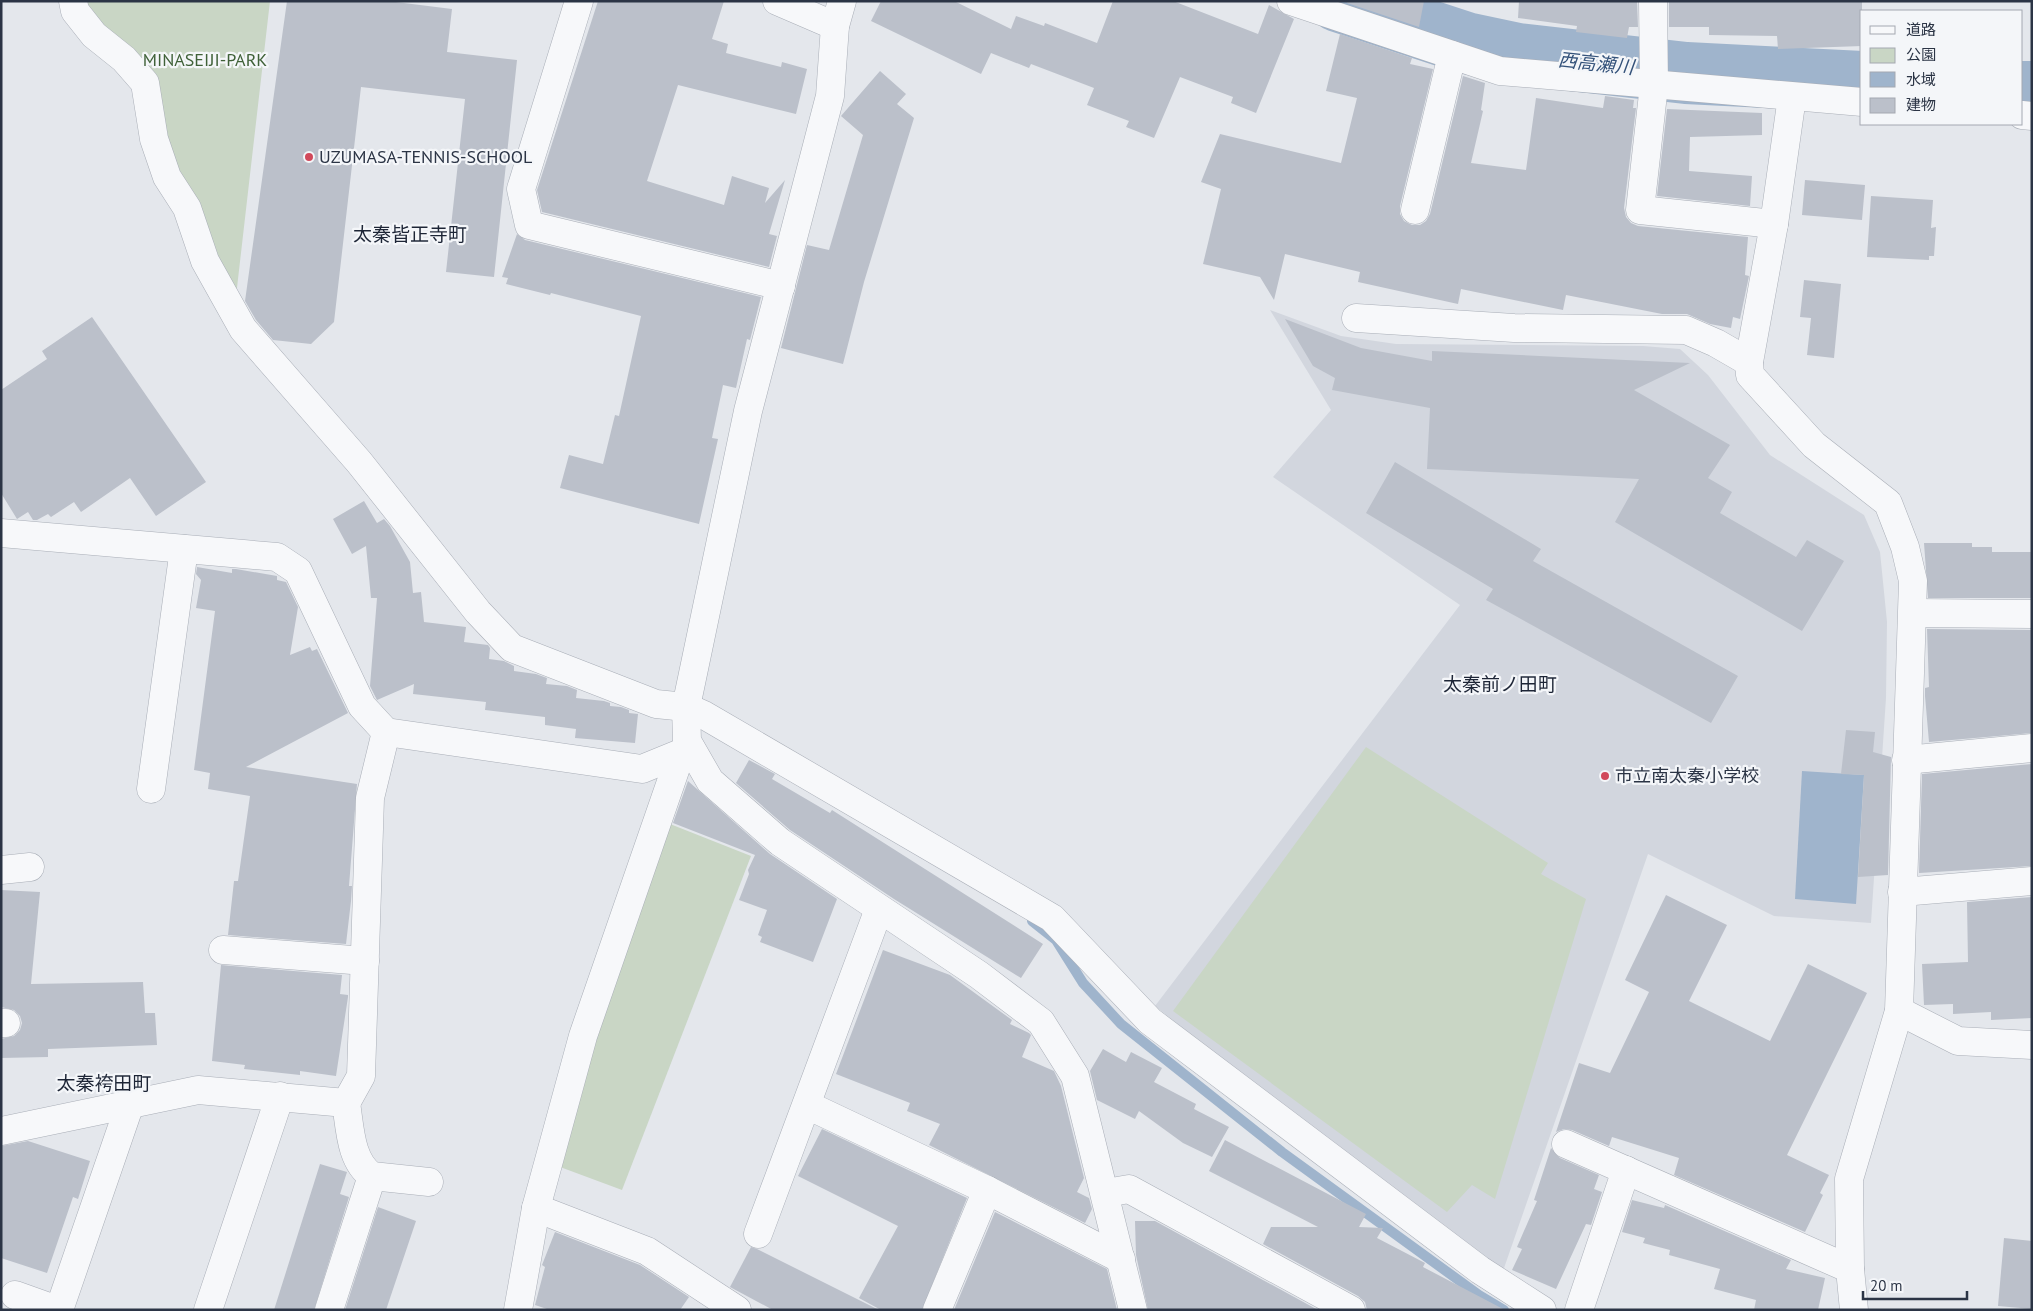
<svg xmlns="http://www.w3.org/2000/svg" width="2033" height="1311" font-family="'PT Sans','Noto Sans JP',sans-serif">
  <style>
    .built { fill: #d2d6de }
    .green { fill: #c9d6c5 }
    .water { fill: #9fb4cc }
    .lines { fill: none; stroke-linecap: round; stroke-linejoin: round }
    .stream { stroke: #9fb4cc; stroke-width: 10 }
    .river { stroke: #9fb4cc; stroke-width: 62 }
    .building { fill: #bbc0ca }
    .minor-casing { stroke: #a9aeb7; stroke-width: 29 }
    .minor { stroke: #f7f8fa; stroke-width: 28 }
    .poi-dot { fill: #d1495b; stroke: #f4f6f9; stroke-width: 2 }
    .labels { text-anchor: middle; stroke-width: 4.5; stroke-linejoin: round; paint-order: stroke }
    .park-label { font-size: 18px; fill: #3f6138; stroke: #f4f6f9 }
    .poi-label { font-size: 18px; fill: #2b3445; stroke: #f4f6f9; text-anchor: start }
    .water-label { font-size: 19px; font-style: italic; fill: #34527a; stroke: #f4f6f9 }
    .neighbourhood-label { font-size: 19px; fill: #1d2536; stroke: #f4f6f9 }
  </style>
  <rect width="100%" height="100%" fill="#e4e7ec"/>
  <path class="built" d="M 1270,310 L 1341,336 L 1396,344 L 1643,346 L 1680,349 L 1708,375 L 1770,455 L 1864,515 L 1880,552 L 1887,622 L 1886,698 L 1871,923 L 1774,916 L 1648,854 L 1503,1271 L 1285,1109 L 1155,1006 L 1460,605 L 1273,477 L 1331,410 Z"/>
  <g class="green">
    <path d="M 79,1 L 270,1 L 235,305 L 172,174 L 152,83 Z"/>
    <path d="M 1366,747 L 1548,863 L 1541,874 L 1586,899 L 1495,1199 L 1472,1185 L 1447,1212 L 1173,1011 Z"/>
    <path d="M 665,822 L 751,856 L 622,1190 L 552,1164 Z"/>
  </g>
  <path class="water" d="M 1802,771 L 1864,775 L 1856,904 L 1795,899 Z"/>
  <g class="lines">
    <path class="stream" d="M 1032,921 L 1056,940 L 1083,983 L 1121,1024 L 1282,1152 L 1479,1295 L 1504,1310"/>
    <g class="river">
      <path d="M 1338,1 L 1466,43 L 1518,54 L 1686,73 L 1862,82"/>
      <path d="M 2022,92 L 2032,92"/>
    </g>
  </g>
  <g class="building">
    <path d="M 287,1 L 388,1 L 452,9 L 447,52 L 517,60 L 494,277 L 446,272 L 465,99 L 361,87 L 334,322 L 311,344 L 273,340 L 256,320 L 245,301 Z"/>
    <path d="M 598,1 L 724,1 L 712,39 L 728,44 L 726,53 L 781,67 L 782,62 L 807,69 L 796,114 L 678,85 L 647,181 L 724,205 L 732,176 L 769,188 L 765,203 L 785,180 L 769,234 L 777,236 L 769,267 L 542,212 L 537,190 Z"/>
    <path d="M 881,1 L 954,1 L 1011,29 L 1016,16 L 1044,26 L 1045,23 L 1097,43 L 1113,1 L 1173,1 L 1258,34 L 1269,5 L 1294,19 L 1256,113 L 1231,103 L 1233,97 L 1180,77 L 1154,138 L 1126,127 L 1129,121 L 1087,105 L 1094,88 L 1031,64 L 1029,68 L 991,53 L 981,74 L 871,21 Z"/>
    <path d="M 1347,1 L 1424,1 L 1419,27 L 1347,3 Z"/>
    <path d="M 1519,1 L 1637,1 L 1638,27 L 1629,27 L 1627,38 L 1576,32 L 1577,26 L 1518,18 Z"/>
    <path d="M 1669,1 L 1862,1 L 1862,46 L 1778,49 L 1777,36 L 1709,35 L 1709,27 L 1669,27 Z"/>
    <path d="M 1340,34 L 1412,58 L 1410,64 L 1433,69 L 1400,206 L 1400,214 L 1404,221 L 1412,225 L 1420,225 L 1426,221 L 1430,214 L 1463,76 L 1485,83 L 1481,110 L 1483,111 L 1471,163 L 1526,170 L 1536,98 L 1603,108 L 1605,96 L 1634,100 L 1633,108 L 1636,108 L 1624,208 L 1626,217 L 1631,223 L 1638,226 L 1748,237 L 1745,275 L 1749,276 L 1740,319 L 1733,317 L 1731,328 L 1710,324 L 1687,314 L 1662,314 L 1566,295 L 1563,310 L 1461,289 L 1458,304 L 1358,282 L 1360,272 L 1285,254 L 1274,300 L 1260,277 L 1203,264 L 1221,189 L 1201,182 L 1220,134 L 1341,163 L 1357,98 L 1326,91 Z"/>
    <path d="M 880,71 L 906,94 L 897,104 L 914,118 L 864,282 L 843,364 L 781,348 L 807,245 L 829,250 L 863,135 L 841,116 Z"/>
    <path d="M 1667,109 L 1762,113 L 1762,135 L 1690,137 L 1689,171 L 1752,176 L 1750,206 L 1657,196 Z"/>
    <path d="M 1805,180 L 1865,185 L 1862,220 L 1802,215 Z"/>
    <path d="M 1871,196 L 1933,200 L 1931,228 L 1936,227 L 1934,256 L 1929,256 L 1929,260 L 1867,257 Z"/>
    <path d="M 517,234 L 525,240 L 761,297 L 750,340 L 747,339 L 736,388 L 723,385 L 712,438 L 718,439 L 699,524 L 560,488 L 569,455 L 603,464 L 615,415 L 619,416 L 641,316 L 551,293 L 550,295 L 506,284 L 508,278 L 502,277 Z"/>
    <path d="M 1804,280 L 1841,284 L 1834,358 L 1807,355 L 1811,318 L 1800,317 Z"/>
    <path d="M 92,317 L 206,482 L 156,516 L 130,478 L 81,512 L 74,502 L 51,517 L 48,514 L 37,520 L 33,520 L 28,512 L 17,519 L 1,493 L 1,390 L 47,359 L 42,351 Z"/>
    <path d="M 1285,319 L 1361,348 L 1432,361 L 1432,351 L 1690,363 L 1634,390 L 1730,445 L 1708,478 L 1732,492 L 1720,513 L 1796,557 L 1807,540 L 1844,561 L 1802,631 L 1615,522 L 1639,479 L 1427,469 L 1430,408 L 1332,390 L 1335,378 L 1313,366 Z"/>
    <path d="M 1395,462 L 1541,549 L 1533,561 L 1738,676 L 1711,723 L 1486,600 L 1493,589 L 1366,513 Z"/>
    <path d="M 364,501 L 377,523 L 384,519 L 390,526 L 410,562 L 413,593 L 421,592 L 424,622 L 466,627 L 464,642 L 488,645 L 490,648 L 489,659 L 504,661 L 514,666 L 514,671 L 536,674 L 547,678 L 546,684 L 567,686 L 577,690 L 576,698 L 604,701 L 610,703 L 610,706 L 621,707 L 629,710 L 629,713 L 638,714 L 635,743 L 575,738 L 576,729 L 545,725 L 545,717 L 485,710 L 486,702 L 413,694 L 414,684 L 377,700 L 370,686 L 377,598 L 371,598 L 366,546 L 352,554 L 333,519 Z"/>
    <path d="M 1924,543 L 1972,543 L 1972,547 L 1992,547 L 1992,552 L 2032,552 L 2032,598 L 1928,598 Z"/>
    <path d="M 197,567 L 232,573 L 232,569 L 236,569 L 277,576 L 277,580 L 286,582 L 298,607 L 290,655 L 310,647 L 312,651 L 317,649 L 348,713 L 246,767 L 357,784 L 349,886 L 352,886 L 351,901 L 346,944 L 228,935 L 234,881 L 238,881 L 250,796 L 208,789 L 210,773 L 194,770 L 215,611 L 196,608 L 201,580 L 196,574 Z"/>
    <path d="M 1927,629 L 2032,630 L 2032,733 L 1929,742 L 1925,696 L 1925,688 L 1929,687 Z"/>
    <path d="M 1846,730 L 1875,732 L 1873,752 L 1891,757 L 1888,875 L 1858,877 L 1864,775 L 1841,774 Z"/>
    <path d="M 749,760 L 775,774 L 772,779 L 830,813 L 832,810 L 1043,944 L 1021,978 L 894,899 L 790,830 L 736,783 Z"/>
    <path d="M 2032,764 L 2032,866 L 1919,873 L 1922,774 Z"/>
    <path d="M 688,781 L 770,854 L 837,899 L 813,962 L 760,942 L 762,937 L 758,935 L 767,910 L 739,900 L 749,874 L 748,870 L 755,855 L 673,823 Z"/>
    <path d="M 1,890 L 40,892 L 31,984 L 143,982 L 145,1013 L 155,1013 L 157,1045 L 48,1049 L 48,1057 L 1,1058 L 1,1039 L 14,1036 L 20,1030 L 22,1023 L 20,1016 L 14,1010 L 1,1007 Z"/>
    <path d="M 1666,895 L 1727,925 L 1689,1001 L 1770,1041 L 1808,964 L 1867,993 L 1787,1155 L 1829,1175 L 1820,1193 L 1823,1195 L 1805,1232 L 1674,1175 L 1679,1158 L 1612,1137 L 1609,1146 L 1572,1130 L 1564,1129 L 1556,1132 L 1579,1063 L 1610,1073 L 1649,992 L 1625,980 Z"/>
    <path d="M 2032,897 L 2032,1018 L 1991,1020 L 1991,1012 L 1953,1014 L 1953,1004 L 1924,1005 L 1922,964 L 1968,962 L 1967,902 Z"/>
    <path d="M 883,950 L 950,975 L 1012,1020 L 1010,1024 L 1029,1033 L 1031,1035 L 1022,1057 L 1054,1071 L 1061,1086 L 1084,1178 L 1077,1192 L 1089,1198 L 1092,1209 L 1085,1223 L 929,1145 L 940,1124 L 907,1111 L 910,1103 L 836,1074 Z"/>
    <path d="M 221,965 L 342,975 L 340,994 L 348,995 L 348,997 L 336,1076 L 300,1071 L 300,1075 L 244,1069 L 245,1065 L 212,1061 Z"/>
    <path d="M 1103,1049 L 1126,1062 L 1131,1052 L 1162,1068 L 1154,1082 L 1196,1104 L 1194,1109 L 1229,1127 L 1212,1157 L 1183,1143 L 1139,1111 L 1135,1119 L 1097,1100 L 1090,1071 Z"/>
    <path d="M 822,1129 L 967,1198 L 922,1310 L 881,1310 L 859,1298 L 898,1226 L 798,1176 Z"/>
    <path d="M 1225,1140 L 1366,1214 L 1359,1227 L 1383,1228 L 1377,1238 L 1425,1263 L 1423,1267 L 1505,1310 L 1367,1310 L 1365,1302 L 1358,1296 L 1263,1244 L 1271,1227 L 1318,1227 L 1209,1171 Z"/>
    <path d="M 28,1141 L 90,1161 L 78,1199 L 73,1197 L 47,1273 L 1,1258 L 1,1146 Z"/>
    <path d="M 1551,1148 L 1560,1158 L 1599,1175 L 1594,1189 L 1602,1192 L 1591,1225 L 1586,1224 L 1556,1289 L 1512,1270 L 1522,1249 L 1517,1247 L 1537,1201 L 1534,1200 Z"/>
    <path d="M 320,1164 L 347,1172 L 340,1194 L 349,1197 L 314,1310 L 274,1310 Z"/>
    <path d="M 1632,1200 L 1664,1208 L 1665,1205 L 1791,1260 L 1786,1269 L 1825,1278 L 1818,1310 L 1754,1310 L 1756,1300 L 1714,1289 L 1720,1269 L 1669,1255 L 1670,1250 L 1643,1243 L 1645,1238 L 1622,1232 Z"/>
    <path d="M 378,1207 L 416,1221 L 386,1310 L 345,1310 Z"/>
    <path d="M 995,1212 L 1107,1269 L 1117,1310 L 954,1310 Z"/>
    <path d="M 1135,1221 L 1155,1221 L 1318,1310 L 1148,1310 L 1136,1255 Z"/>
    <path d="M 555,1232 L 640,1265 L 689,1297 L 680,1310 L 550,1310 L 535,1305 L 545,1267 L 542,1265 Z"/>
    <path d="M 2004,1238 L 2032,1241 L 2032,1309 L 1998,1306 Z"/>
    <path d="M 751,1247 L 757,1249 L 879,1310 L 773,1310 L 730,1287 Z"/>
  </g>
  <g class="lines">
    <defs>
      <g id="minor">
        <path d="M 73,1 L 75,11 L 94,35 L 124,59 L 145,83 L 154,139 L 167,177 L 187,208 L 205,261 L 243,329 L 359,462 L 478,612 L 512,648 L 656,704 L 686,707 L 704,715 L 1052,918 L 1150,1021 L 1480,1270 L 1542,1310"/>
        <path d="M 579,1 L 521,189 L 529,225 L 781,286"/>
        <path d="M 777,1 L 835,26"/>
        <path d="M 842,1 L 835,26 L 830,96 L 748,411 L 686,707 L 687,741 L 710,781 L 780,842 L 979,975 L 1041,1022 L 1075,1076 L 1133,1310"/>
        <path d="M 1291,1 L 1500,71 L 1862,102"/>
        <path d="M 1653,1 L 1654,85 L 1640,210 L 1774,224"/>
        <path d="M 1792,97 L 1774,224 L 1749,362 L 1750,375 L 1814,445 L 1888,503 L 1905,547 L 1913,581 L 1899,1011 L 1849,1179 L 1850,1269 L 1854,1310"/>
        <path d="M 2022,115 L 2032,116"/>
        <path d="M 1415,210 L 1452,55"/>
        <path d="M 1356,318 L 1514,328 L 1686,330 L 1716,343 L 1749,362"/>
        <path d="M 1,533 L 277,557 L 298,571 L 362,706 L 386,732 L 642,769 L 691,749"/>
        <path d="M 1914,613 L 2032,614"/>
        <path d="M 1906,760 L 2032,748"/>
        <path d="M 151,789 L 184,549"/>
        <path d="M 1,870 L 30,867"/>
        <path d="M 1902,892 L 2032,881"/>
        <path d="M 223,950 L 365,961"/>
        <path d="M 1899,1011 L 1958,1041 L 2032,1045"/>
        <path d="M 1,1023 L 6,1023"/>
        <path d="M 346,1103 C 350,1127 350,1161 372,1176 L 429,1182"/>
        <path d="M 807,1105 L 987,1190 L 1121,1259"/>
        <path d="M 1,1131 L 198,1090 L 346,1103 L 361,1076 L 370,798 L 386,732"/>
        <path d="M 1566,1144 L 1850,1269"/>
        <path d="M 1106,1193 L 1129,1189 L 1351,1310"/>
        <path d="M 536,1208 L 647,1251 L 737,1310"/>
        <path d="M 758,1234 L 879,909"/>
        <path d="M 15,1295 L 57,1310"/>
        <path d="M 59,1310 L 130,1104"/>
        <path d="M 208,1310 L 280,1096"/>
        <path d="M 329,1310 L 372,1176"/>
        <path d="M 518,1310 L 536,1208 L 583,1036 L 681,753"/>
        <path d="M 937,1310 L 987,1190"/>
        <path d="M 1579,1310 L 1626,1170"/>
      </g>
    </defs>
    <use href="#minor" class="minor-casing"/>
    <use href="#minor" class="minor"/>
  </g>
  <g class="poi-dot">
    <circle cx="309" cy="157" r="5"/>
    <circle cx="1605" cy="776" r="5"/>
  </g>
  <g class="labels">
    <g class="park-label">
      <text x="205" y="66">MINASEIJI-PARK</text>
    </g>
    <g class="poi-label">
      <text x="319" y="163">UZUMASA-TENNIS-SCHOOL</text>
      <text x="1615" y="782">市立南太秦小学校</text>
    </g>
    <g class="water-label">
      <text transform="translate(1596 63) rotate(6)" y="7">西高瀬川</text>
    </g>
    <g class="neighbourhood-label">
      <text x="410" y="241">太秦皆正寺町</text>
      <text x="1500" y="691">太秦前ノ田町</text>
      <text x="104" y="1090">太秦袴田町</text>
    </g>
  </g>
  <rect width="2033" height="1311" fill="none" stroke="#2b3445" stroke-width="5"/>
  <rect x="1860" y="10" width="162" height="115" fill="#f4f6f9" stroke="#a4a8b1"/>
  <rect x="1870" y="26" width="25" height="8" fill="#f7f8fa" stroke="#a4a8b1"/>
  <text x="1906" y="35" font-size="15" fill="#2b3445">道路</text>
  <rect x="1870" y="48" width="25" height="15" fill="#c9d6c5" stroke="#a4a8b1"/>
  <text x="1906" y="60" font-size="15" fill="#2b3445">公園</text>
  <rect x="1870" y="72" width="25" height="15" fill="#9fb4cc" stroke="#a4a8b1"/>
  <text x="1906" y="85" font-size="15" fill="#2b3445">水域</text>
  <rect x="1870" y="98" width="25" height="15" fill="#bbc0ca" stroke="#a4a8b1"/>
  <text x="1906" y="110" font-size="15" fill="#2b3445">建物</text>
  <path d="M1863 1291v8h104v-8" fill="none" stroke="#2b3445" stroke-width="2.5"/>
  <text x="1870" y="1291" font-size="15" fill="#2b3445" stroke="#f4f6f9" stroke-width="4" paint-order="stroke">20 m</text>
</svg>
